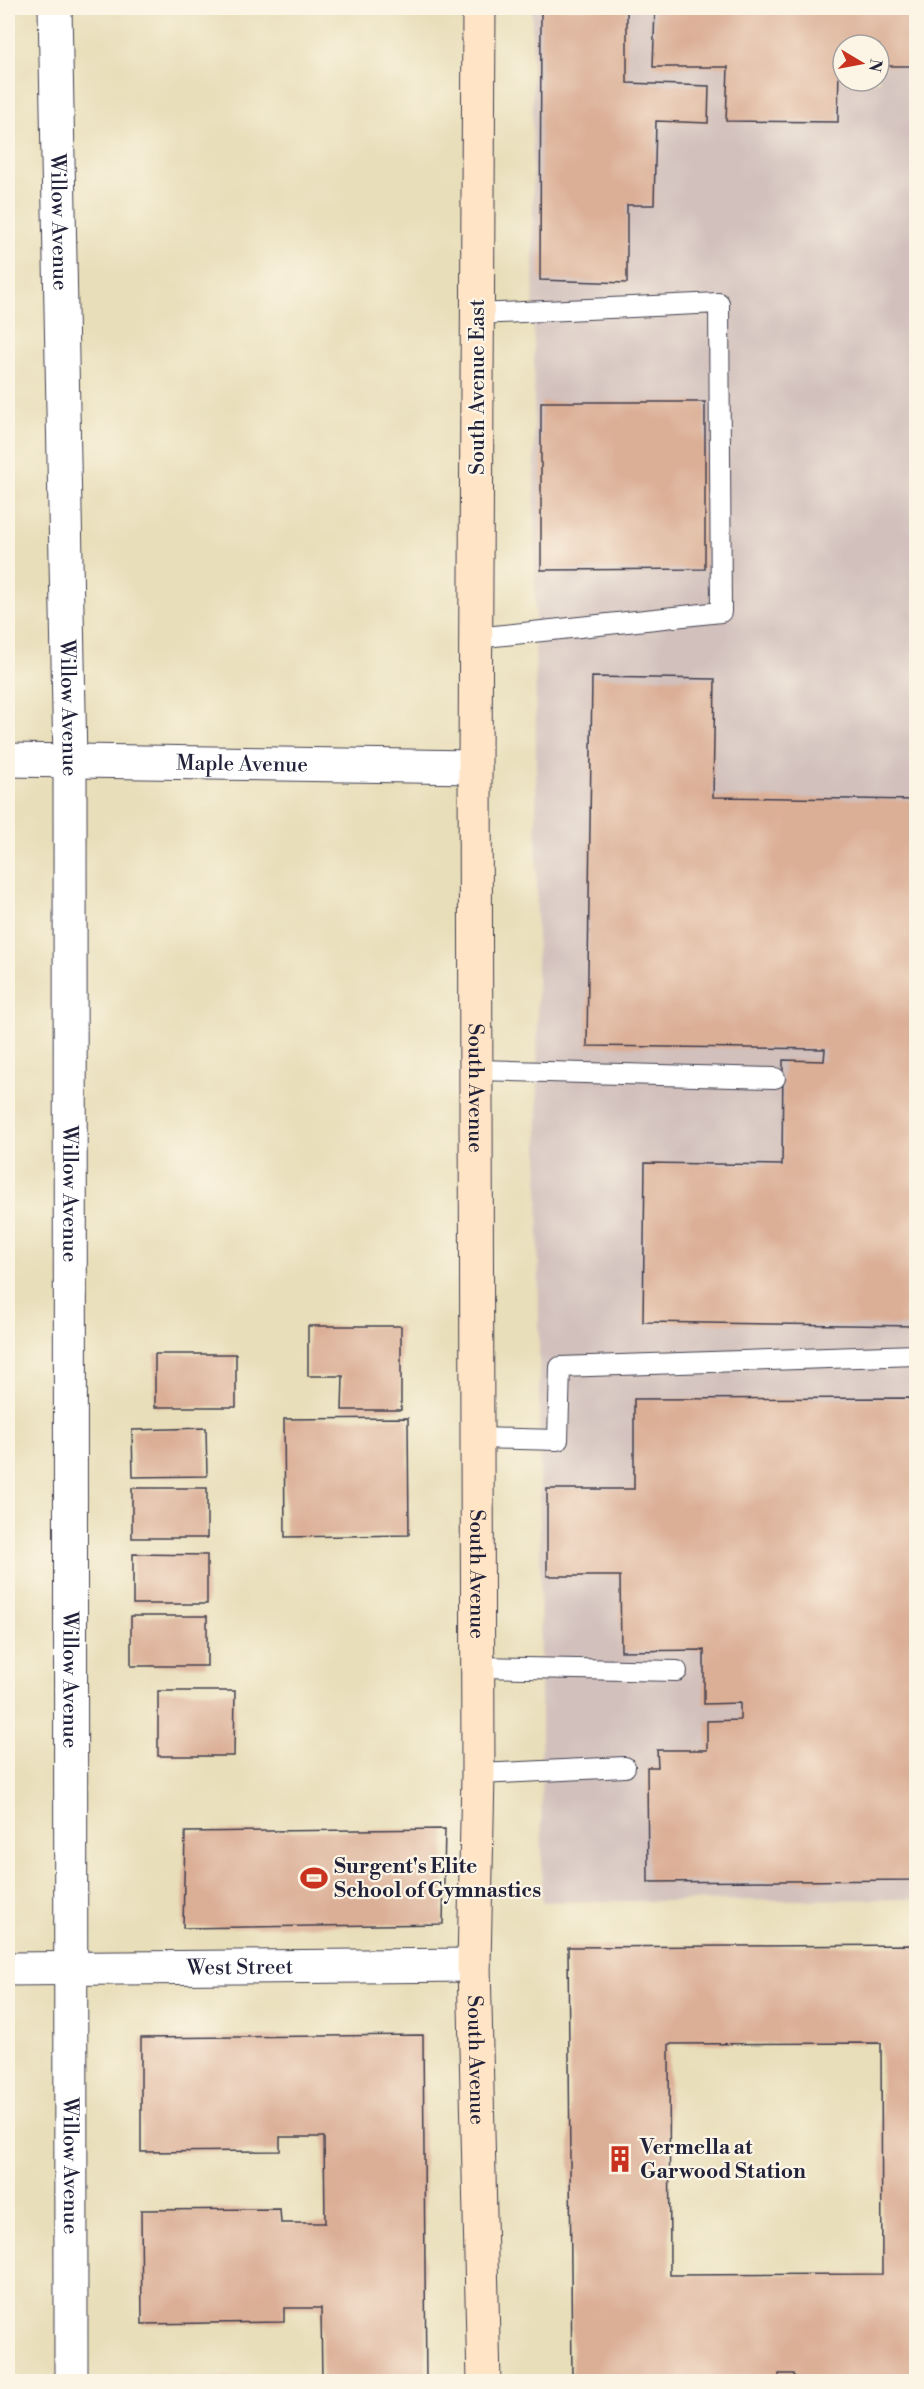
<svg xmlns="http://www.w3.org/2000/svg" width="924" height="2389" font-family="'Libre Bodoni',serif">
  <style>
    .industrial { fill: #d1c0bc; fill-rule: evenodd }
    .building { fill: #dbaf96; fill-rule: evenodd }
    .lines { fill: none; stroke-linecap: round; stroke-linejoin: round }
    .lane-casing { stroke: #403e4e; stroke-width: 22 }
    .street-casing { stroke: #403e4e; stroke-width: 35 }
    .secondary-casing { stroke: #403e4e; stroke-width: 35 }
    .lane { stroke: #fff; stroke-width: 20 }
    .street { stroke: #fff; stroke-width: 33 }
    .secondary { stroke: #ffe4c6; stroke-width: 33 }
    .labels { text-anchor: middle; stroke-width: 4.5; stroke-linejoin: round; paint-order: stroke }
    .street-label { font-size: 21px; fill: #22223b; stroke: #fcf5e5 }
    .poi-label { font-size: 21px; font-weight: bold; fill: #22223b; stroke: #fcf5e5; text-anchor: start }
  </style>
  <rect width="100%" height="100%" fill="#fcf5e5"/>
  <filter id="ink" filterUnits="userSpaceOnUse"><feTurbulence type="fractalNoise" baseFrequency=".0167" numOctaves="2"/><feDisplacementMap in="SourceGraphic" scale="12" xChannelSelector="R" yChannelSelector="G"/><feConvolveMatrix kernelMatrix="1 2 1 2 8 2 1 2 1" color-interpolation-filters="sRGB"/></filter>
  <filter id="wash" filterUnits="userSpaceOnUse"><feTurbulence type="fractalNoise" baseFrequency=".008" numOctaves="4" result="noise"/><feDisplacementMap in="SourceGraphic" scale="24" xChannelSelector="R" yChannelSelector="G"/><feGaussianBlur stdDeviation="1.35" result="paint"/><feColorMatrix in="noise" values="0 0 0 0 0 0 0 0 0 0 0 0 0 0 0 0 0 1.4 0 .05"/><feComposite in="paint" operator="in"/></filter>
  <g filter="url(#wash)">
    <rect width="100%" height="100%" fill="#e8deb9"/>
    <path class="industrial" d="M 532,8 L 916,8 L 916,1899 L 542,1902 ZM 843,45 L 879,45 L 879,81 L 843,81 Z"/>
    <g id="blocks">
      <g class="building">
        <path d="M 541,8 L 627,8 L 627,83 L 709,86 L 708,123 L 656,121 L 654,205 L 627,205 L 627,283 L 540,280 Z"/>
        <path d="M 655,8 L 916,8 L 916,66 L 879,66 L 879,45 L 843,45 L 843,65 L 839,65 L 838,122 L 726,121 L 728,67 L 653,67 Z"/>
        <path d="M 541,402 L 705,402 L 705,569 L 541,570 Z"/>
        <path d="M 592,677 L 715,679 L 713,797 L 916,800 L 916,1326 L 643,1322 L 645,1163 L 782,1165 L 783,1060 L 824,1061 L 825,1049 L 587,1046 Z"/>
        <path d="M 308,1326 L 401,1326 L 401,1410 L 342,1410 L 343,1376 L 308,1376 Z"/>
        <rect x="155" y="1354" width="81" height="53"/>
        <path d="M 916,1398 L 916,1880 L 648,1882 L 647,1767 L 658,1767 L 657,1750 L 707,1750 L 707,1721 L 740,1720 L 740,1703 L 704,1704 L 704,1650 L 621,1651 L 620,1576 L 547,1576 L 547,1489 L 634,1489 L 634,1399 Z"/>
        <path d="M 408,1418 L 409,1535 L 285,1537 L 284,1419 Z"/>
        <path d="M 206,1428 L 207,1476 L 133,1477 L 132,1430 Z"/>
        <rect x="132" y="1488" width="75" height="50"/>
        <path d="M 133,1554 L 207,1555 L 207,1604 L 133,1604 Z"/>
        <rect x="131" y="1616" width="76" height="50"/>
        <path d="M 158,1691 L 235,1691 L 234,1756 L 158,1756 Z"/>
        <path d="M 445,1829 L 443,1924 L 183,1928 L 185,1832 Z"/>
        <path d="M 916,1945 L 916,2382 L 794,2382 L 794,2374 L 779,2374 L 779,2382 L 572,2380 L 568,1947 ZM 881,2043 L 882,2274 L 670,2275 L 669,2044 Z"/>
        <path d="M 423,2035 L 426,2382 L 322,2382 L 321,2308 L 284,2308 L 284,2322 L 142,2324 L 141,2210 L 280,2209 L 281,2223 L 325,2223 L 324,2137 L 280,2137 L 280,2151 L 141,2152 L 141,2038 Z"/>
        <path d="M 281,2378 L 281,2382 L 141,2382 L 141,2379 Z"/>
      </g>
    </g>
  </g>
  <g filter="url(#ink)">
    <use href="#blocks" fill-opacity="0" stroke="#403e4e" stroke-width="1.5"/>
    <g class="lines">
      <defs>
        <g id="lane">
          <path d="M 476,638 L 721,612 L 719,303 L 477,314"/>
          <path d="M 476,1070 L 775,1078"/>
          <path d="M 477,1438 L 558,1440 L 560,1367 L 916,1355"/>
          <path d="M 477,1667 L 677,1671"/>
          <path d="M 478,1774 L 625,1767"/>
        </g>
        <g id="street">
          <path id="s1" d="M 55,8 L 70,761 L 71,2382"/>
          <path id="s2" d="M 8,760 L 475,767"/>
          <path id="s3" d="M 8,1969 L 474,1965"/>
        </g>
        <g id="secondary">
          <path id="s4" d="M 479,8 L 475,767 L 478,1774 L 474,1965 L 484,2382"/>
        </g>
      </defs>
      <use href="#lane" class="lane-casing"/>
      <use href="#street" class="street-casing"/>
      <use href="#secondary" class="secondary-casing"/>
      <use href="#lane" class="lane"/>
      <use href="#street" class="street"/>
      <use href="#secondary" class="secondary"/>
    </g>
  </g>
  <defs>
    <symbol id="stadium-bare" viewBox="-9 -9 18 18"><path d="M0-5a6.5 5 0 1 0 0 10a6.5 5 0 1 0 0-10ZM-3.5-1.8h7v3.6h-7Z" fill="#c8321e" stroke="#fcf5e5" stroke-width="2.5" paint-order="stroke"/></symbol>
    <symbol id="building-bare" viewBox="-9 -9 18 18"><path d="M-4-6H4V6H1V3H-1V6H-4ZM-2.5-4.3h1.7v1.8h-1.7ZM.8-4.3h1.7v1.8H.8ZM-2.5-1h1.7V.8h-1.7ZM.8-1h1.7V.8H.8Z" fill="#c8321e" stroke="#fcf5e5" stroke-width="2.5" paint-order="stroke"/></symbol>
  </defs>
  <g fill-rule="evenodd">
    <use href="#stadium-bare" x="295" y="1859" width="38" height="38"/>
    <use href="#building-bare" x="601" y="2140" width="38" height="38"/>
  </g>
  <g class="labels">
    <g class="street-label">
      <text dy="7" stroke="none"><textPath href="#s1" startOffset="214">Willow Avenue</textPath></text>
      <text transform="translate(477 387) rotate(-90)" y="7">South Avenue East</text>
      <text dy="7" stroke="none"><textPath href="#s1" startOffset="700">Willow Avenue</textPath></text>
      <text dy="7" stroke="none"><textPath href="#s2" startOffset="234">Maple Avenue</textPath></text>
      <text dy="7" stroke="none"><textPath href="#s4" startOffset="1080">South Avenue</textPath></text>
      <text dy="7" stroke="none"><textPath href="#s1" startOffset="1186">Willow Avenue</textPath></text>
      <text dy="7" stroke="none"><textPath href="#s4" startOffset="1566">South Avenue</textPath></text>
      <text dy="7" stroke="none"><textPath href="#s1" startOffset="1672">Willow Avenue</textPath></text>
      <text dy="7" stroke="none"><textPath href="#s3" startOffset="232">West Street</textPath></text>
      <text dy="7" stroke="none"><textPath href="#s4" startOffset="2052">South Avenue</textPath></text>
      <text dy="7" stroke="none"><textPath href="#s1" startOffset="2158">Willow Avenue</textPath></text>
    </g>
    <g class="poi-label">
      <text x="334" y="1873">Surgent's Elite<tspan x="334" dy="24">School of Gymnastics</tspan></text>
      <text x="640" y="2154">Vermella at<tspan x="640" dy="24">Garwood Station</tspan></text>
    </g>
  </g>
  <rect width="924" height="2389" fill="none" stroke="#fcf5e5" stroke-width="30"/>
  <g transform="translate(861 63) rotate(100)"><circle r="28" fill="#fcf5e5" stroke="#a5a1a1" stroke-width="1.5"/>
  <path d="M0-4.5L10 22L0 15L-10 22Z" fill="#c8321e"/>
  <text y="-9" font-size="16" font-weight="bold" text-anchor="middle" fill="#22223b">N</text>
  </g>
</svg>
